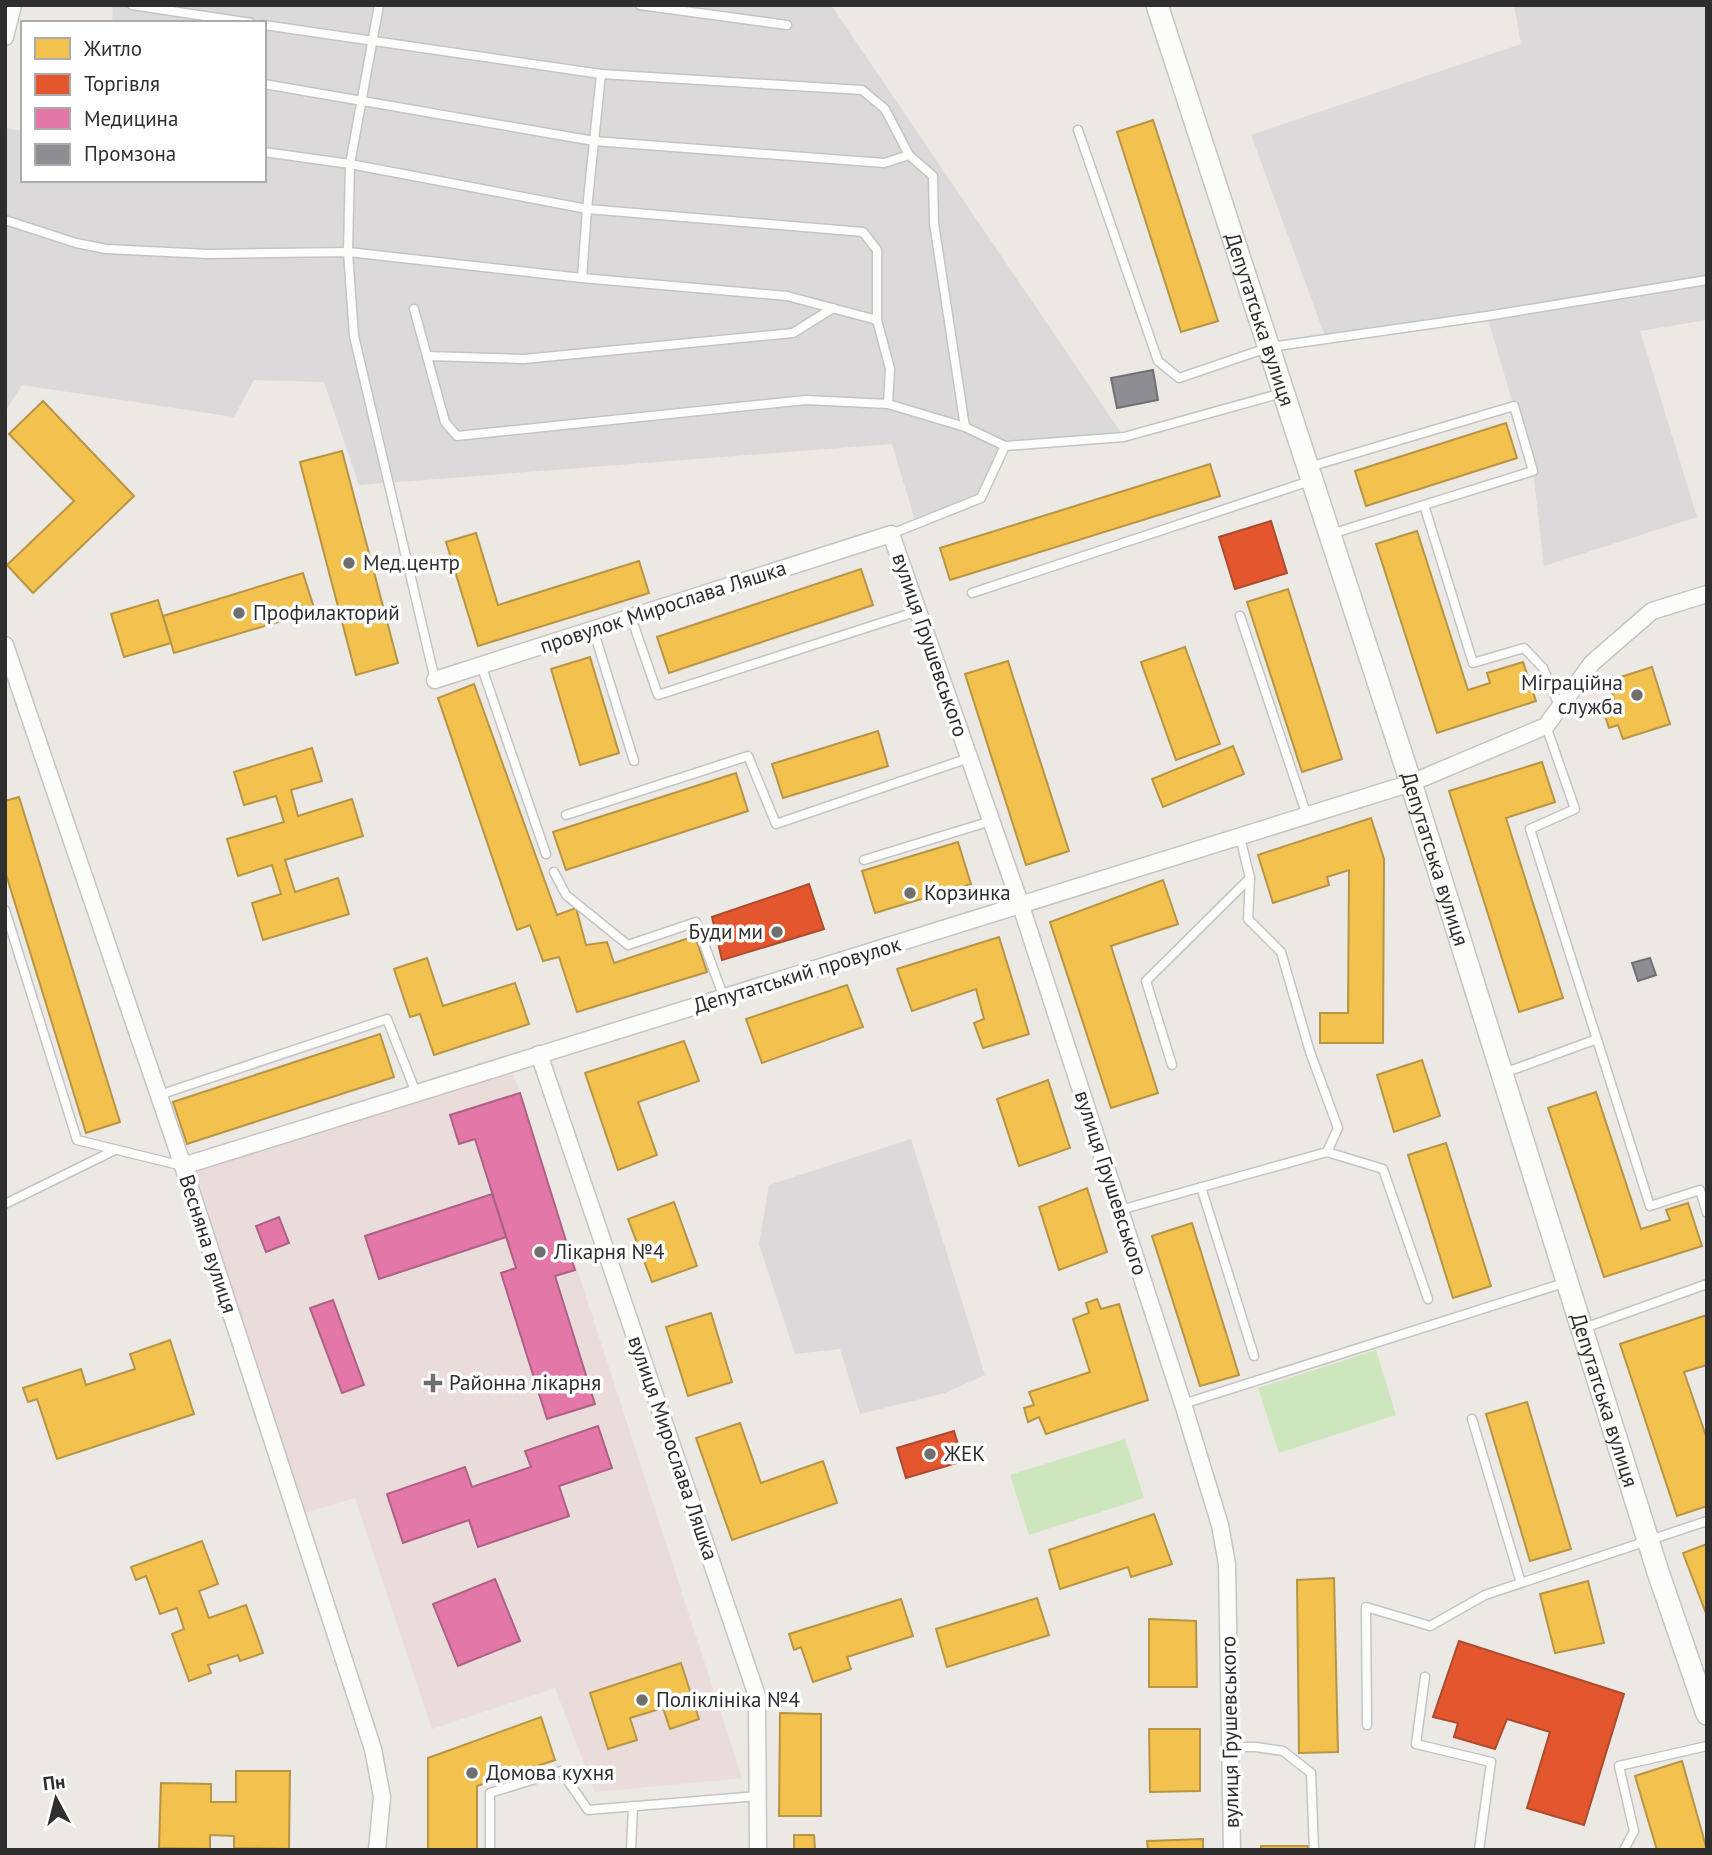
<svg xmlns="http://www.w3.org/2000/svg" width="1712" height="1855" font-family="'PT Sans',sans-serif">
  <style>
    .industrial { fill: #dcd9db }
    .medical { fill: #e9dcdb }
    .green { fill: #cee6be }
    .homes { fill: #f2c14e; stroke: #b79544; stroke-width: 2 }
    .shops { fill: #e4572e; stroke: #ad4b2e; stroke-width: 2 }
    .health { fill: #e377a8; stroke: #ad6183; stroke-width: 2 }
    .industry { fill: #8d8d92; stroke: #707074; stroke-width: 2 }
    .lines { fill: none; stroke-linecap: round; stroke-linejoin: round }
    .service-casing { stroke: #c5c4c5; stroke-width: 11 }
    .minor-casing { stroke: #c5c4c5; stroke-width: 19 }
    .tertiary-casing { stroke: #c5c4c5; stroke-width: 24 }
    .service { stroke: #fcfcfb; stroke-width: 8 }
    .minor { stroke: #fcfcfb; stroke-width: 16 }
    .tertiary { stroke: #fcfcfb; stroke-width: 21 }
    .poi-dot { fill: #706f6e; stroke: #fff; stroke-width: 2.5 }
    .labels { text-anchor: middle; stroke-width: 7; stroke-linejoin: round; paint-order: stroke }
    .street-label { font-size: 21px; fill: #2e2e2e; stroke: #fff }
    .poi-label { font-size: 21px; fill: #2e2e2e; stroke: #fff; text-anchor: start }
  </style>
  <rect width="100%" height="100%" fill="#ece8e4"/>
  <g class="industrial">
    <path d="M 113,5 L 831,5 L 1124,437 L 1005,446 L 981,498 L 916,524 L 892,444 L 359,485 L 324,382 L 254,380 L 234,417 L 22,385 L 5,412 L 5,128 L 23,131 L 23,180 L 264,180 L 264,23 L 112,23 Z"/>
    <path d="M 1514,5 L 1707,5 L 1707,320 L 1640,331 L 1697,517 L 1544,566 L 1533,471 L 1487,316 L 1326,339 L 1251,135 L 1521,44 Z"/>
    <path d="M 911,1139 L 985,1375 L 945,1393 L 860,1414 L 840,1349 L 795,1354 L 759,1244 L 769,1185 Z"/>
  </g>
  <path class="medical" d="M 509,1063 L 520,1093 L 742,1778 L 595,1792 L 555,1688 L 432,1729 L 355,1498 L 298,1515 L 183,1166 Z"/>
  <g class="green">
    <path d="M 1376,1350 L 1396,1415 L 1279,1453 L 1258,1388 Z"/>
    <path d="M 1125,1439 L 1144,1498 L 1029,1535 L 1010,1475 Z"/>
  </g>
  <g class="homes">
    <path d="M 1153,120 L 1218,321 L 1181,332 L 1117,132 Z"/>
    <path d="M 43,401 L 134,496 L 33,593 L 7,565 L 74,501 L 9,434 Z"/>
    <path d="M 1506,423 L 1517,458 L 1366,506 L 1355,471 Z"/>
    <path d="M 342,451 L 398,663 L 356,675 L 300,462 Z"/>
    <path d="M 1210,464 L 1220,496 L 950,580 L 940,548 Z"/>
    <path d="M 1417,531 L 1468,690 L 1490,683 L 1487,673 L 1523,662 L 1536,701 L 1437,733 L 1376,544 Z"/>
    <path d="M 476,533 L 498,605 L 639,561 L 649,593 L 478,646 L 446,542 Z"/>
    <path d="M 861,569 L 873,605 L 669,673 L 657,637 Z"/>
    <path d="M 303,573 L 315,611 L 174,653 L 163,616 Z"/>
    <path d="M 1288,589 L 1342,759 L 1302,772 L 1247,602 Z"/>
    <path d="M 158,600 L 171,643 L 124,657 L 111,614 Z"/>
    <path d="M 1185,647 L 1220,744 L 1176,760 L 1141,662 Z"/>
    <path d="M 590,657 L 619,753 L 580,765 L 551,669 Z"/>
    <path d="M 1008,661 L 1069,851 L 1026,865 L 965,674 Z"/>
    <path d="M 1652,667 L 1670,724 L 1623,739 L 1618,725 L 1609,728 L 1604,713 L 1617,709 L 1608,681 Z"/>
    <path d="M 474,684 L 557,915 L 576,908 L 586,945 L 607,942 L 614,963 L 695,936 L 707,972 L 577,1012 L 559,957 L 543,961 L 530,925 L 517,930 L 438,698 Z"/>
    <path d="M 878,731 L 888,766 L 783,798 L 772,764 Z"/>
    <path d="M 1233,746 L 1244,774 L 1163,807 L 1152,779 Z"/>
    <path d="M 312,748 L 322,781 L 291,790 L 298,816 L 352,799 L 363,836 L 285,860 L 295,892 L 338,878 L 349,914 L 263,940 L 252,903 L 281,894 L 272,865 L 238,876 L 227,839 L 284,822 L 276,796 L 244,805 L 234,772 Z"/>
    <path d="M 1542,762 L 1555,802 L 1506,818 L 1563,998 L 1519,1012 L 1449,791 Z"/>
    <path d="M 736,773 L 748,811 L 566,870 L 553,832 Z"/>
    <path d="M 19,797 L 120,1122 L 86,1133 L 5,871 L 5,801 Z"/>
    <path d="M 1371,818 L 1384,859 L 1383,1043 L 1320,1043 L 1320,1013 L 1348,1013 L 1349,870 L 1327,877 L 1329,885 L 1273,903 L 1258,855 Z"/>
    <path d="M 958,842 L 971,884 L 875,913 L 862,871 Z"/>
    <path d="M 1163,880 L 1178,924 L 1111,946 L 1158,1093 L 1111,1108 L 1050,922 Z"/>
    <path d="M 999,937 L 1029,1034 L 983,1048 L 974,1023 L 984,1019 L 976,989 L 912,1011 L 897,969 Z"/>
    <path d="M 427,958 L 443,1006 L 515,983 L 529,1024 L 434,1055 L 420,1014 L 410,1017 L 394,969 Z"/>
    <path d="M 847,985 L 863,1027 L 762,1063 L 746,1019 Z"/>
    <path d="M 380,1034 L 394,1077 L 187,1144 L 173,1102 Z"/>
    <path d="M 684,1041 L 699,1081 L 638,1102 L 657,1155 L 618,1170 L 585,1073 Z"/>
    <path d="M 1422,1060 L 1440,1116 L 1394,1132 L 1377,1075 Z"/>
    <path d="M 1048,1080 L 1070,1148 L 1019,1166 L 997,1099 Z"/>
    <path d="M 1596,1092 L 1641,1229 L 1670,1220 L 1666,1210 L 1688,1203 L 1702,1246 L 1604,1277 L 1548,1108 Z"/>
    <path d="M 1446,1143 L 1491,1286 L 1453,1298 L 1408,1155 Z"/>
    <path d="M 1087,1188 L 1107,1252 L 1059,1270 L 1039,1207 Z"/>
    <path d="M 674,1202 L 697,1266 L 652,1282 L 628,1219 Z"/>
    <path d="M 1192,1223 L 1239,1375 L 1200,1386 L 1152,1236 Z"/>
    <path d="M 1097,1299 L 1101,1309 L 1119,1304 L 1148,1400 L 1046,1434 L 1039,1417 L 1028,1422 L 1024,1408 L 1034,1405 L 1029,1392 L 1090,1372 L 1073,1319 L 1089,1313 L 1086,1303 Z"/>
    <path d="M 711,1313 L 732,1382 L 688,1396 L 666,1327 Z"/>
    <path d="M 1707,1315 L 1707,1365 L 1684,1372 L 1707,1439 L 1707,1506 L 1677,1516 L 1620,1344 Z"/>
    <path d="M 170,1340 L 194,1414 L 57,1459 L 37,1399 L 28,1402 L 23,1388 L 81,1369 L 86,1385 L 135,1369 L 130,1354 Z"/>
    <path d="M 1527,1402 L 1571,1549 L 1530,1561 L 1486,1414 Z"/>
    <path d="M 740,1423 L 761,1483 L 823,1461 L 837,1503 L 732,1540 L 696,1438 Z"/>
    <path d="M 1154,1514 L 1172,1564 L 1131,1577 L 1128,1567 L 1060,1589 L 1049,1550 Z"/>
    <path d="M 202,1541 L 218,1584 L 199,1591 L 209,1618 L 246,1605 L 263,1653 L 240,1661 L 238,1655 L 208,1665 L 211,1673 L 189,1681 L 172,1634 L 184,1629 L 177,1608 L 160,1614 L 146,1576 L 136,1580 L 131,1567 Z"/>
    <path d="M 1707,1544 L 1707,1616 L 1683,1553 Z"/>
    <path d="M 1334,1578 L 1338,1752 L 1299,1753 L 1297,1580 Z"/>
    <path d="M 1588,1581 L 1604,1643 L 1555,1653 L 1540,1594 Z"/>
    <path d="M 1037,1598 L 1049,1635 L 947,1667 L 936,1629 Z"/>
    <path d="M 901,1599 L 913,1636 L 847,1657 L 851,1669 L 813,1682 L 801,1647 L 794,1650 L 789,1634 Z"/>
    <path d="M 1149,1619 L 1196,1621 L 1197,1687 L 1149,1687 Z"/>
    <path d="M 681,1663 L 699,1719 L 670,1729 L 663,1708 L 630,1718 L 637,1740 L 608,1749 L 590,1693 Z"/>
    <path d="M 780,1713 L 821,1714 L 821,1816 L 779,1816 Z"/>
    <path d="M 541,1717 L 555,1760 L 477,1786 L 477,1850 L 428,1850 L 428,1758 Z"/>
    <path d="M 1149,1729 L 1200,1729 L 1200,1791 L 1150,1792 Z"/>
    <path d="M 1682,1761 L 1707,1850 L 1657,1850 L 1635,1776 Z"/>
    <path d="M 236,1771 L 290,1771 L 289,1849 L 234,1848 L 234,1836 L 210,1835 L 210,1849 L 159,1848 L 161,1783 L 211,1784 L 211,1802 L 236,1802 Z"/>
    <path d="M 794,1835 L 814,1835 L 815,1850 L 825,1850 L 794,1850 Z"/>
    <path d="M 1203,1839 L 1203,1850 L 1148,1850 L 1147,1841 Z"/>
    <rect x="1261" y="1846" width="47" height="4"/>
  </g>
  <g class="shops">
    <path d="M 1271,521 L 1287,573 L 1235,589 L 1219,537 Z"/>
    <path d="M 809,884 L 824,929 L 722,960 L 712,917 Z"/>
    <path d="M 954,1431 L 963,1461 L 906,1478 L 897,1448 Z"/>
    <path d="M 1459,1641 L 1624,1694 L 1584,1825 L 1527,1808 L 1550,1732 L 1507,1719 L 1495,1749 L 1454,1737 L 1458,1723 L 1433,1717 Z"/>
  </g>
  <g class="health">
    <path d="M 520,1093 L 575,1270 L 555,1276 L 595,1404 L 547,1419 L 501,1273 L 516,1268 L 475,1139 L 459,1144 L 450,1115 Z"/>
    <path d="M 492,1194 L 506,1237 L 379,1279 L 365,1236 Z"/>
    <path d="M 279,1217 L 289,1243 L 266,1252 L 256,1226 Z"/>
    <path d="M 333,1300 L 364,1385 L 342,1393 L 310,1308 Z"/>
    <path d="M 598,1426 L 612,1468 L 559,1486 L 569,1516 L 478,1547 L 469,1520 L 403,1543 L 387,1494 L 465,1467 L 472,1487 L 531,1467 L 525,1451 Z"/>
    <path d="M 495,1579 L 520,1641 L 458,1666 L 433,1604 Z"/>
  </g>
  <g class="industry">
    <path d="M 1153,370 L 1158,400 L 1117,408 L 1111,378 Z"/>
    <path d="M 1650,958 L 1656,975 L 1638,981 L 1632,963 Z"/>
  </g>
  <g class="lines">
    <defs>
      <g id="service">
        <path d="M 132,5 L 251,23"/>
        <path d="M 379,5 L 350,164 L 348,252 L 354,336 L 435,680"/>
        <path d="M 640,5 L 787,25"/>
        <path d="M 264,25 L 601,74 L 862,90 L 885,109 L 909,155 L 933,176 L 934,223 L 965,427"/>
        <path d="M 264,84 L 594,141 L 884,163 L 909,155"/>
        <path d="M 1078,130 L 1158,361 L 1179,378 L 1270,347 L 1487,316 L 1707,280"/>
        <path d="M 264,152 L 350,164 L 587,209 L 863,232 L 877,250 L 877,320 L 890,369 L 888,404"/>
        <path d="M 5,220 L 76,243 L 106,249 L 208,254 L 348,252 L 582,278 L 787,296 L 877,320"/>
        <path d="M 582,278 L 587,209 L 601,74"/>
        <path d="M 414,309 L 445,422 L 457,436 L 806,400 L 888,404 L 965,427 L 1005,446"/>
        <path d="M 427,356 L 524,359 L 793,333 L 833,308"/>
        <path d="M 1309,467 L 1514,406 L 1533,471 L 1331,534"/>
        <path d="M 1424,505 L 1473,663 L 1524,648 L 1543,668 L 1559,706"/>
        <path d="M 891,534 L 981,498 L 1005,446 L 1124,437 L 1282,393"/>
        <path d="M 972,593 L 1310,481"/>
        <path d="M 1240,616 L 1307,816"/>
        <path d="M 631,617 L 658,695 L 918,611"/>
        <path d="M 593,629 L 634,761"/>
        <path d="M 481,665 L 546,854"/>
        <path d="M 1546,726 L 1575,809 L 1530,829 L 1650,1206 L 1700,1190 L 1707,1213"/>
        <path d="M 566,815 L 748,756 L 776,824 L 969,758"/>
        <path d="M 864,860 L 991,821"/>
        <path d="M 554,872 L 566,895 L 628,945 L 696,922 L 724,998"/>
        <path d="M 1250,878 L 1248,919 L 1281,952 L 1310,1052 L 1338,1128 L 1327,1152"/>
        <path d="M 5,910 L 77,1140 L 183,1166"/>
        <path d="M 1172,1065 L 1146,981 L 1250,878 L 1240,837"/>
        <path d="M 1504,1073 L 1597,1039"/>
        <path d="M 159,1095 L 387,1019 L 416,1093"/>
        <path d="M 1201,1187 L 1254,1356"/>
        <path d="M 5,1204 L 115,1150"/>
        <path d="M 1120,1210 L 1327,1152 L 1383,1169 L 1428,1299"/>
        <path d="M 1584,1328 L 1707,1284"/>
        <path d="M 1183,1404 L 1567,1282"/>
        <path d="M 1472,1419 L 1521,1583"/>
        <path d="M 1425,1677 L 1416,1744 L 1491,1762 L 1479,1850"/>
        <path d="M 1367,1725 L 1366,1607 L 1430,1626 L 1485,1595 L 1707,1521"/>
        <path d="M 1230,1747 L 1256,1747 L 1283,1751 L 1311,1773 L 1314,1850"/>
        <path d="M 490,1850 L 490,1793 L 561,1771 L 588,1810 L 758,1796"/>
        <path d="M 631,1850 L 633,1806"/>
        <path d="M 1624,1850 L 1634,1831 L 1619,1766 L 1707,1746"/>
      </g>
      <g id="minor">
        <path d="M 5,37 L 13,5"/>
        <path d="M 5,645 L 183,1166 L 373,1749 L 382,1797 L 377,1850"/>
        <path d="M 435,680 L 891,534 L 1021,906 L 1183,1404 L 1220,1525 L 1227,1564 L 1232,1850"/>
        <path d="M 539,1054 L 757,1696 L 758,1850"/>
        <path d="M 183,1166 L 1411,783 L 1546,726 L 1592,663 L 1652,611 L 1707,594"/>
      </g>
      <g id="tertiary">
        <path id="s1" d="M 1157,5 L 1411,783 L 1658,1572 L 1707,1714"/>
      </g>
    </defs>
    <use href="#service" class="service-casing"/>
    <use href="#minor" class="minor-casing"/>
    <use href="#tertiary" class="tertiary-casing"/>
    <use href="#service" class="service"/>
    <use href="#minor" class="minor"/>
    <use href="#tertiary" class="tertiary"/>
  </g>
  <g class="poi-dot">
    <circle cx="349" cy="563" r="7"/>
    <circle cx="239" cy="613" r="7"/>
    <circle cx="1637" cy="695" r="7"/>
    <circle cx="910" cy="893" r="7"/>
    <circle cx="777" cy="932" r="7"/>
    <circle cx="540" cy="1252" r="7"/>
    <path d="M429.5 1372.5h7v7h7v7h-7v7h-7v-7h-7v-7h7z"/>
    <circle cx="930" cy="1454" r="7"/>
    <circle cx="642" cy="1700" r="7"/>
    <circle cx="472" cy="1773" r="7"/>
  </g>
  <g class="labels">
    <g class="street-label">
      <text dy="7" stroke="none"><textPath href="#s1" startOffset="331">Депутатська вулиця</textPath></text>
      <text transform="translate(663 607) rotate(-18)" y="7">провулок Мирослава Ляшка</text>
      <text transform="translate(930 645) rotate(71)" y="7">вулиця Грушевського</text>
      <text dy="7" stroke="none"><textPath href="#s1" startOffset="898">Депутатська вулиця</textPath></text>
      <text transform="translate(797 975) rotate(-17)" y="7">Депутатський провулок</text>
      <text transform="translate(1111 1183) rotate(72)" y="7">вулиця Грушевського</text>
      <text transform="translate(208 1244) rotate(72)" y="7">Весняна вулиця</text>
      <text dy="7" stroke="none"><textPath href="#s1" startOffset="1465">Депутатська вулиця</textPath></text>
      <text transform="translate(673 1448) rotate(71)" y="7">вулиця Мирослава Ляшка</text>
      <text transform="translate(1230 1732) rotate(-91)" y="7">вулиця Грушевського</text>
    </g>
    <g class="poi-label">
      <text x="363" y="570">Мед.центр</text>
      <text x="253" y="620">Профилакторий</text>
      <text x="1623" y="690" text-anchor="end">Міграційна<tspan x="1623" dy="24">служба</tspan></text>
      <text x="924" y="900">Корзинка</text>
      <text x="763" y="939" text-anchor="end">Буди ми</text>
      <text x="554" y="1259">Лікарня №4</text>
      <text x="449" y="1390">Районна лікарня</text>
      <text x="944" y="1461">ЖЕК</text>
      <text x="656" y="1707">Поліклініка №4</text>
      <text x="486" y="1780">Домова кухня</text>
    </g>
  </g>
  <rect width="1712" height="1855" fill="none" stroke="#2e2e2e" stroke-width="14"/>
  <rect x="21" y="21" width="245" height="161" fill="#ffffff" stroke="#ababab" stroke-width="2"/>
  <rect x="35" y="38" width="35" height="21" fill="#f2c14e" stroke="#ababab" stroke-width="2"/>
  <text x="84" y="56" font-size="21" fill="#2e2e2e">Житло</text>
  <rect x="35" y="74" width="35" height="21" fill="#e4572e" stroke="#ababab" stroke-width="2"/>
  <text x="84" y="91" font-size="21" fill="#2e2e2e">Торгівля</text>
  <rect x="35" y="108" width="35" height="21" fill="#e377a8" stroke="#ababab" stroke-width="2"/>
  <text x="84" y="126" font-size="21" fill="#2e2e2e">Медицина</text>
  <rect x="35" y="144" width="35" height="21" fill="#8d8d92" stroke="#ababab" stroke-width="2"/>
  <text x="84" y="161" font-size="21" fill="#2e2e2e">Промзона</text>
  <g transform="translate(56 1799) rotate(353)" stroke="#ffffff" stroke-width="5" paint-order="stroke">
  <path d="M0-5L12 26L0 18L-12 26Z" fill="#2e2e2e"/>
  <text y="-10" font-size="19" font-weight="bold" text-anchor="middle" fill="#2e2e2e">Пн</text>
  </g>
</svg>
